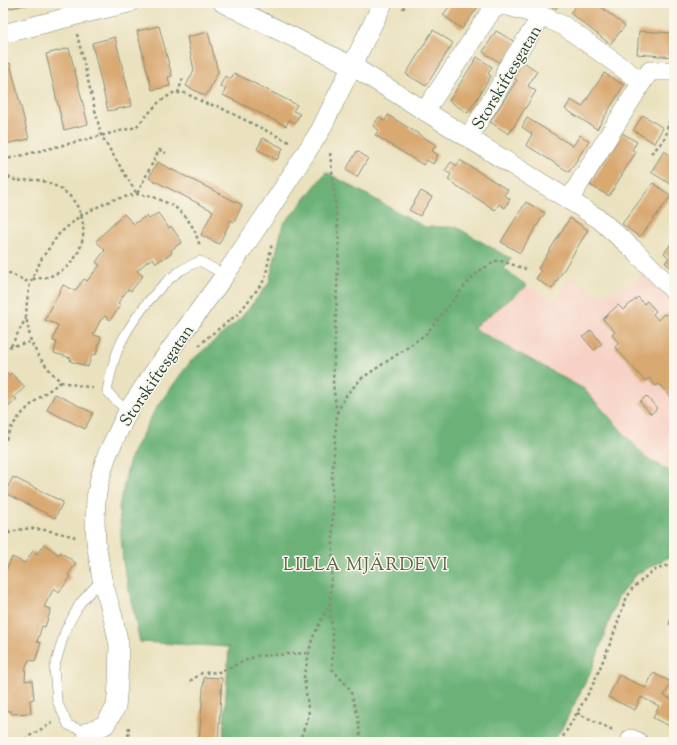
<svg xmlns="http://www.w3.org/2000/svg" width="677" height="745" font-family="'Sorts Mill Goudy',serif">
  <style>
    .built { fill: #f7d1c6 }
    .forest { fill: #6cb278; stroke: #467856 }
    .building { fill: #d9a972 }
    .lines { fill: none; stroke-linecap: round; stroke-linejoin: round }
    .service-casing { stroke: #848f79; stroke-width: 10 }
    .minor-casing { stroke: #848f79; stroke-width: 20 }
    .path { stroke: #848f79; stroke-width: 2.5; stroke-dasharray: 3 3; stroke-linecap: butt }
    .service { stroke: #fff; stroke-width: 9 }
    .minor { stroke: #fff; stroke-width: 19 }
    .labels { text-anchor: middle; stroke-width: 3; stroke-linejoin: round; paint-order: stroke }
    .street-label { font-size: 17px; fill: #1f3d34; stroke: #fbf7ec }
    .neighbourhood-label { font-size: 18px; letter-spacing: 1px; fill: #60634a; stroke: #fbf7ec }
  </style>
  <rect width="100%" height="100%" fill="#fbf7ec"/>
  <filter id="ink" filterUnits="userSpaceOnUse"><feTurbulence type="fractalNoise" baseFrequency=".025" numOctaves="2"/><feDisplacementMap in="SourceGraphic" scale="8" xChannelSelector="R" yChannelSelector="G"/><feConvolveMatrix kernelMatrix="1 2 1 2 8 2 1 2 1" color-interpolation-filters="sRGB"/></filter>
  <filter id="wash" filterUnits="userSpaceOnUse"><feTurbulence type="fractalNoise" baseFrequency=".012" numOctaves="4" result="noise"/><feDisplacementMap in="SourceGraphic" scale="16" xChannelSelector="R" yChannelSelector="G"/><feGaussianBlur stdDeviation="0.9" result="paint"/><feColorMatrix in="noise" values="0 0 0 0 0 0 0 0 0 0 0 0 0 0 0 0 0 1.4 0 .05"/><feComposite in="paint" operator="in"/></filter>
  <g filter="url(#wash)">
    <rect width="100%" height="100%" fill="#eae1be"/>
    <path class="built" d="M 647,272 L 674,301 L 674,473 L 646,459 L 584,389 L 473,328 L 527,286 L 556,300 L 573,275 L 594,296 L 615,290 L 638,280 Z"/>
    <path class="forest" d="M 326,172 L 425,227 L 456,227 L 511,259 L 504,269 L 527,286 L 473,328 L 584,389 L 646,458 L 674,473 L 674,557 L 667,558 L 637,574 L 618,597 L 592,669 L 561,730 L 552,742 L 223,742 L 229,647 L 140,642 L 123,562 L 119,507 L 130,458 L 156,408 L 191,361 L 241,318 L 269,283 L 283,224 L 297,209 Z"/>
    <g id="blocks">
      <g class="building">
        <path d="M 3,3 L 28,3 L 28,4 L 3,10 Z"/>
        <path d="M 452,3 L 481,3 L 462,29 L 443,15 Z"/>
        <path d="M 542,3 L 558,3 L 556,9 Z"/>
        <path d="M 578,3 L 596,3 L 625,26 L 610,44 L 570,13 Z"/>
        <path d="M 159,26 L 172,76 L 168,77 L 170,86 L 152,90 L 137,31 Z"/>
        <path d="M 433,30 L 453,43 L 426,86 L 406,74 Z"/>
        <path d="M 496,31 L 517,43 L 504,65 L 483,52 Z"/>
        <path d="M 639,31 L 674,33 L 674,57 L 637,54 Z"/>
        <path d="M 208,32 L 218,72 L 206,96 L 186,86 L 194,70 L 187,37 Z"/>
        <path d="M 115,37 L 132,106 L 108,111 L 92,43 Z"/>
        <path d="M 69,48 L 88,124 L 64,130 L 46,54 Z"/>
        <path d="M 477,57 L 492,67 L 488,74 L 491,76 L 468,113 L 449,101 Z"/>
        <path d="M 519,59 L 537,71 L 528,86 L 536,91 L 509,134 L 490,122 L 517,80 L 509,75 Z"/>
        <path d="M 10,63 L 29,139 L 5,144 L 3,135 L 3,65 Z"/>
        <path d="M 234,73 L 297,105 L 293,111 L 300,114 L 295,123 L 289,120 L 286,126 L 223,95 L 226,88 L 220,86 L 225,76 L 231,79 Z"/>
        <path d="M 604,73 L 624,85 L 597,129 L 565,109 L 571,100 L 582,107 Z"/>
        <path d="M 388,115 L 436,145 L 432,151 L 438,155 L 433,164 L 427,160 L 423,165 L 375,135 L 379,130 L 373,126 L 379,117 L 385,121 Z"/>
        <path d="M 643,115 L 663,128 L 654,143 L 633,130 Z"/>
        <path d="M 527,118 L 573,146 L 580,135 L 589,141 L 569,172 L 526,145 L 532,134 L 522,127 Z"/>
        <path d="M 622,133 L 637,142 L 632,150 L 636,152 L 609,196 L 590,185 Z"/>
        <path d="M 263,138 L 283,148 L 277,160 L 257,149 Z"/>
        <path d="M 357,151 L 368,158 L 357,177 L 346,170 Z"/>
        <path d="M 664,151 L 674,157 L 674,177 L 670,184 L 651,172 Z"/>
        <path d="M 460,160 L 508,190 L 504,195 L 510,199 L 505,208 L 499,204 L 495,210 L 448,180 L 451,174 L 445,171 L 451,162 L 457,166 Z"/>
        <path d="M 157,162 L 242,205 L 234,222 L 231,220 L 219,244 L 201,235 L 213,211 L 149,178 Z"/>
        <path d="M 653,183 L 671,196 L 640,237 L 622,224 Z"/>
        <path d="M 421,191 L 432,197 L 420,216 L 409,210 Z"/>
        <path d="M 526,202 L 545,213 L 520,253 L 501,242 Z"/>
        <path d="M 158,213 L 169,228 L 171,226 L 182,242 L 171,250 L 172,253 L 156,263 L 153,258 L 148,261 L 137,271 L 143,276 L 131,291 L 128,289 L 118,303 L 121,305 L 110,320 L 105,316 L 100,321 L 93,335 L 101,337 L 96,355 L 92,354 L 88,367 L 70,361 L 71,358 L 54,353 L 57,342 L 53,341 L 58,325 L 45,320 L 63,285 L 75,291 L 84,279 L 87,281 L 100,265 L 96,262 L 105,250 L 96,241 L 124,214 L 134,224 L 146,216 L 149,219 Z"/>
        <path d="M 570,218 L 588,230 L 552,289 L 536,279 L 541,271 L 538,269 Z"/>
        <path d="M 674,240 L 674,268 L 673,269 L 665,263 L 669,258 L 664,253 Z"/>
        <path d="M 638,297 L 644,304 L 647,301 L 656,311 L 653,314 L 658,320 L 664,314 L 666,315 L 669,313 L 674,318 L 674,395 L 671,397 L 659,384 L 656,386 L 649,378 L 645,381 L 615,347 L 619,343 L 612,335 L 615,332 L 603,319 L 618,305 L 623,310 Z"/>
        <path d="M 591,330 L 602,344 L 594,350 L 583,337 Z"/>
        <path d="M 3,370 L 9,376 L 11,373 L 25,387 L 14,397 L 17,399 L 3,412 Z"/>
        <path d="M 55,394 L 93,413 L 85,429 L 47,410 Z"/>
        <path d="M 646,396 L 657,408 L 651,414 L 640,402 Z"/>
        <path d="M 13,477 L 63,502 L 55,518 L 5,493 Z"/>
        <path d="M 44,544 L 59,555 L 60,552 L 76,563 L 68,575 L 71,577 L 59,592 L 54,588 L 44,607 L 51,609 L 45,627 L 42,626 L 37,642 L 41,643 L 35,661 L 29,660 L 26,666 L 25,681 L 32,680 L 34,699 L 30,700 L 31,713 L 11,714 L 11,711 L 3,711 L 3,626 L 7,614 L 3,612 L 3,610 L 7,598 L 3,596 L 3,576 L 12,557 L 25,563 L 33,551 L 37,554 Z"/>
        <path d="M 674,611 L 674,626 L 669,624 Z"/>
        <path d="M 653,673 L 671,682 L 664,696 L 674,700 L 674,728 L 653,718 L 659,706 L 641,697 L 635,710 L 608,697 L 619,675 L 646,688 Z"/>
        <path d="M 204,677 L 222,678 L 218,742 L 199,742 Z"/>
      </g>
    </g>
  </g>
  <g filter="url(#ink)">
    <use href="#blocks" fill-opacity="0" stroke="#848f79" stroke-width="1"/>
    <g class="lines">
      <defs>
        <g id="service">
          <path d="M 128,411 L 115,400 L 107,391 C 111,372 115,352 125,335 C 137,314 160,284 180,271 C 186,267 193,264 200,261 L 225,275"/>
          <path d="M 87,732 L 68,725 L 57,701 L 54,669 L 65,631 L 80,603 L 102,579"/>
        </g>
        <g id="minor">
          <path d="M 223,3 L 352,66 L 569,200 L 599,219 L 634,250 L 674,291"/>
          <path d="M 3,34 L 73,16 L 129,3"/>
          <path d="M 425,111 L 492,10 L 499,6 L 508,6 L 542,16 L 564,26 L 642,82"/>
          <path d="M 469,137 L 504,79 L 506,70 L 542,16"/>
          <path d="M 569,200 L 642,82 L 650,71 L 674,71"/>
          <path d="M 87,732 L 105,725 L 116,707 L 118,684 L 119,645 L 112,613 L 102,579 L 96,542 L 95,521 L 96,498 L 100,478 L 107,455 L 128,411 L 154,372 L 225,275 L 271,207 L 320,131 L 383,3"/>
          <path d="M 631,739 L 638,742"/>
        </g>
      </defs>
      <use href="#service" class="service-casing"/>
      <use href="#minor" class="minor-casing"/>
      <g class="path">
        <path d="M 403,9 L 406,3"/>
        <path d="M 77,34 L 101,135 L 137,194 L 159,150 L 166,153"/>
        <path d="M 178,93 L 183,77"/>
        <path d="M 651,153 C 657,148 663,142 666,135 C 669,125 665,125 674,117"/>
        <path d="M 3,160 L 136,127 L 159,102 L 173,93 L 185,93 L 207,104 L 217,106 L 289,142"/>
        <path d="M 3,173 C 17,185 22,179 37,180 C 46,181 59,187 65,192 C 91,212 89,254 61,271 C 52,277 43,278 32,279"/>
        <path d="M 3,270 L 30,283"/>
        <path d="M 11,346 L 26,318"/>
        <path d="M 199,346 L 208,337 L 238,314 L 253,295 L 265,279 L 272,243"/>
        <path d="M 3,348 L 31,342"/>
        <path d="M 93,388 L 61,382 L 51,372 L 39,357 L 31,342 L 26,317 L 27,301 L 30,283 L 42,258 L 59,234 L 81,215 L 112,200 L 137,194 L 151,196 L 163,201 L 175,207 L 186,217 L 194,229 L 199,243 L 199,246"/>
        <path d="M 337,413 L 347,394 L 362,378 L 401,352 L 427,333 L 466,284 L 479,271 L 498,260 L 526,269"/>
        <path d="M 3,445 C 6,440 8,433 11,428 C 23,409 42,395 61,382"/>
        <path d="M 3,519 L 9,532"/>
        <path d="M 3,537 C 24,521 53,532 76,537"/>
        <path d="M 330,603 L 333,644 L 332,669 L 350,689 L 358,717 L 360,734 L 358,742"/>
        <path d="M 190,681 L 202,673 L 219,672 L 256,656 L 309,653"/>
        <path d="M 577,713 L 615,731"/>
        <path d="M 19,742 L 52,723"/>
        <path d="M 128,742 L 129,725"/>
        <path d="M 299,742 L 309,715 L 304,677 L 312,639 L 330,602 L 333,545 L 332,480 L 337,413 L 333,384 L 339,240 L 330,153"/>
        <path d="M 560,742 L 592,687 L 612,639 L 625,601 L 632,589 L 643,579 L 653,571 L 666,566 L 674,565"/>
      </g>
      <use href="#service" class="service"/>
      <use href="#minor" class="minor"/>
    </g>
  </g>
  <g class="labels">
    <g class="street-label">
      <text transform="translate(506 77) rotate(-59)" y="6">Storskiftesgatan</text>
      <text transform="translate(156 375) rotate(-56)" y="6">Storskiftesgatan</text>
    </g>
    <g class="neighbourhood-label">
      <text x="366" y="570">LILLA MJÄRDEVI</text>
    </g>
  </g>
  <rect width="677" height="745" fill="none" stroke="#fbf7ec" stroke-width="16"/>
</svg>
